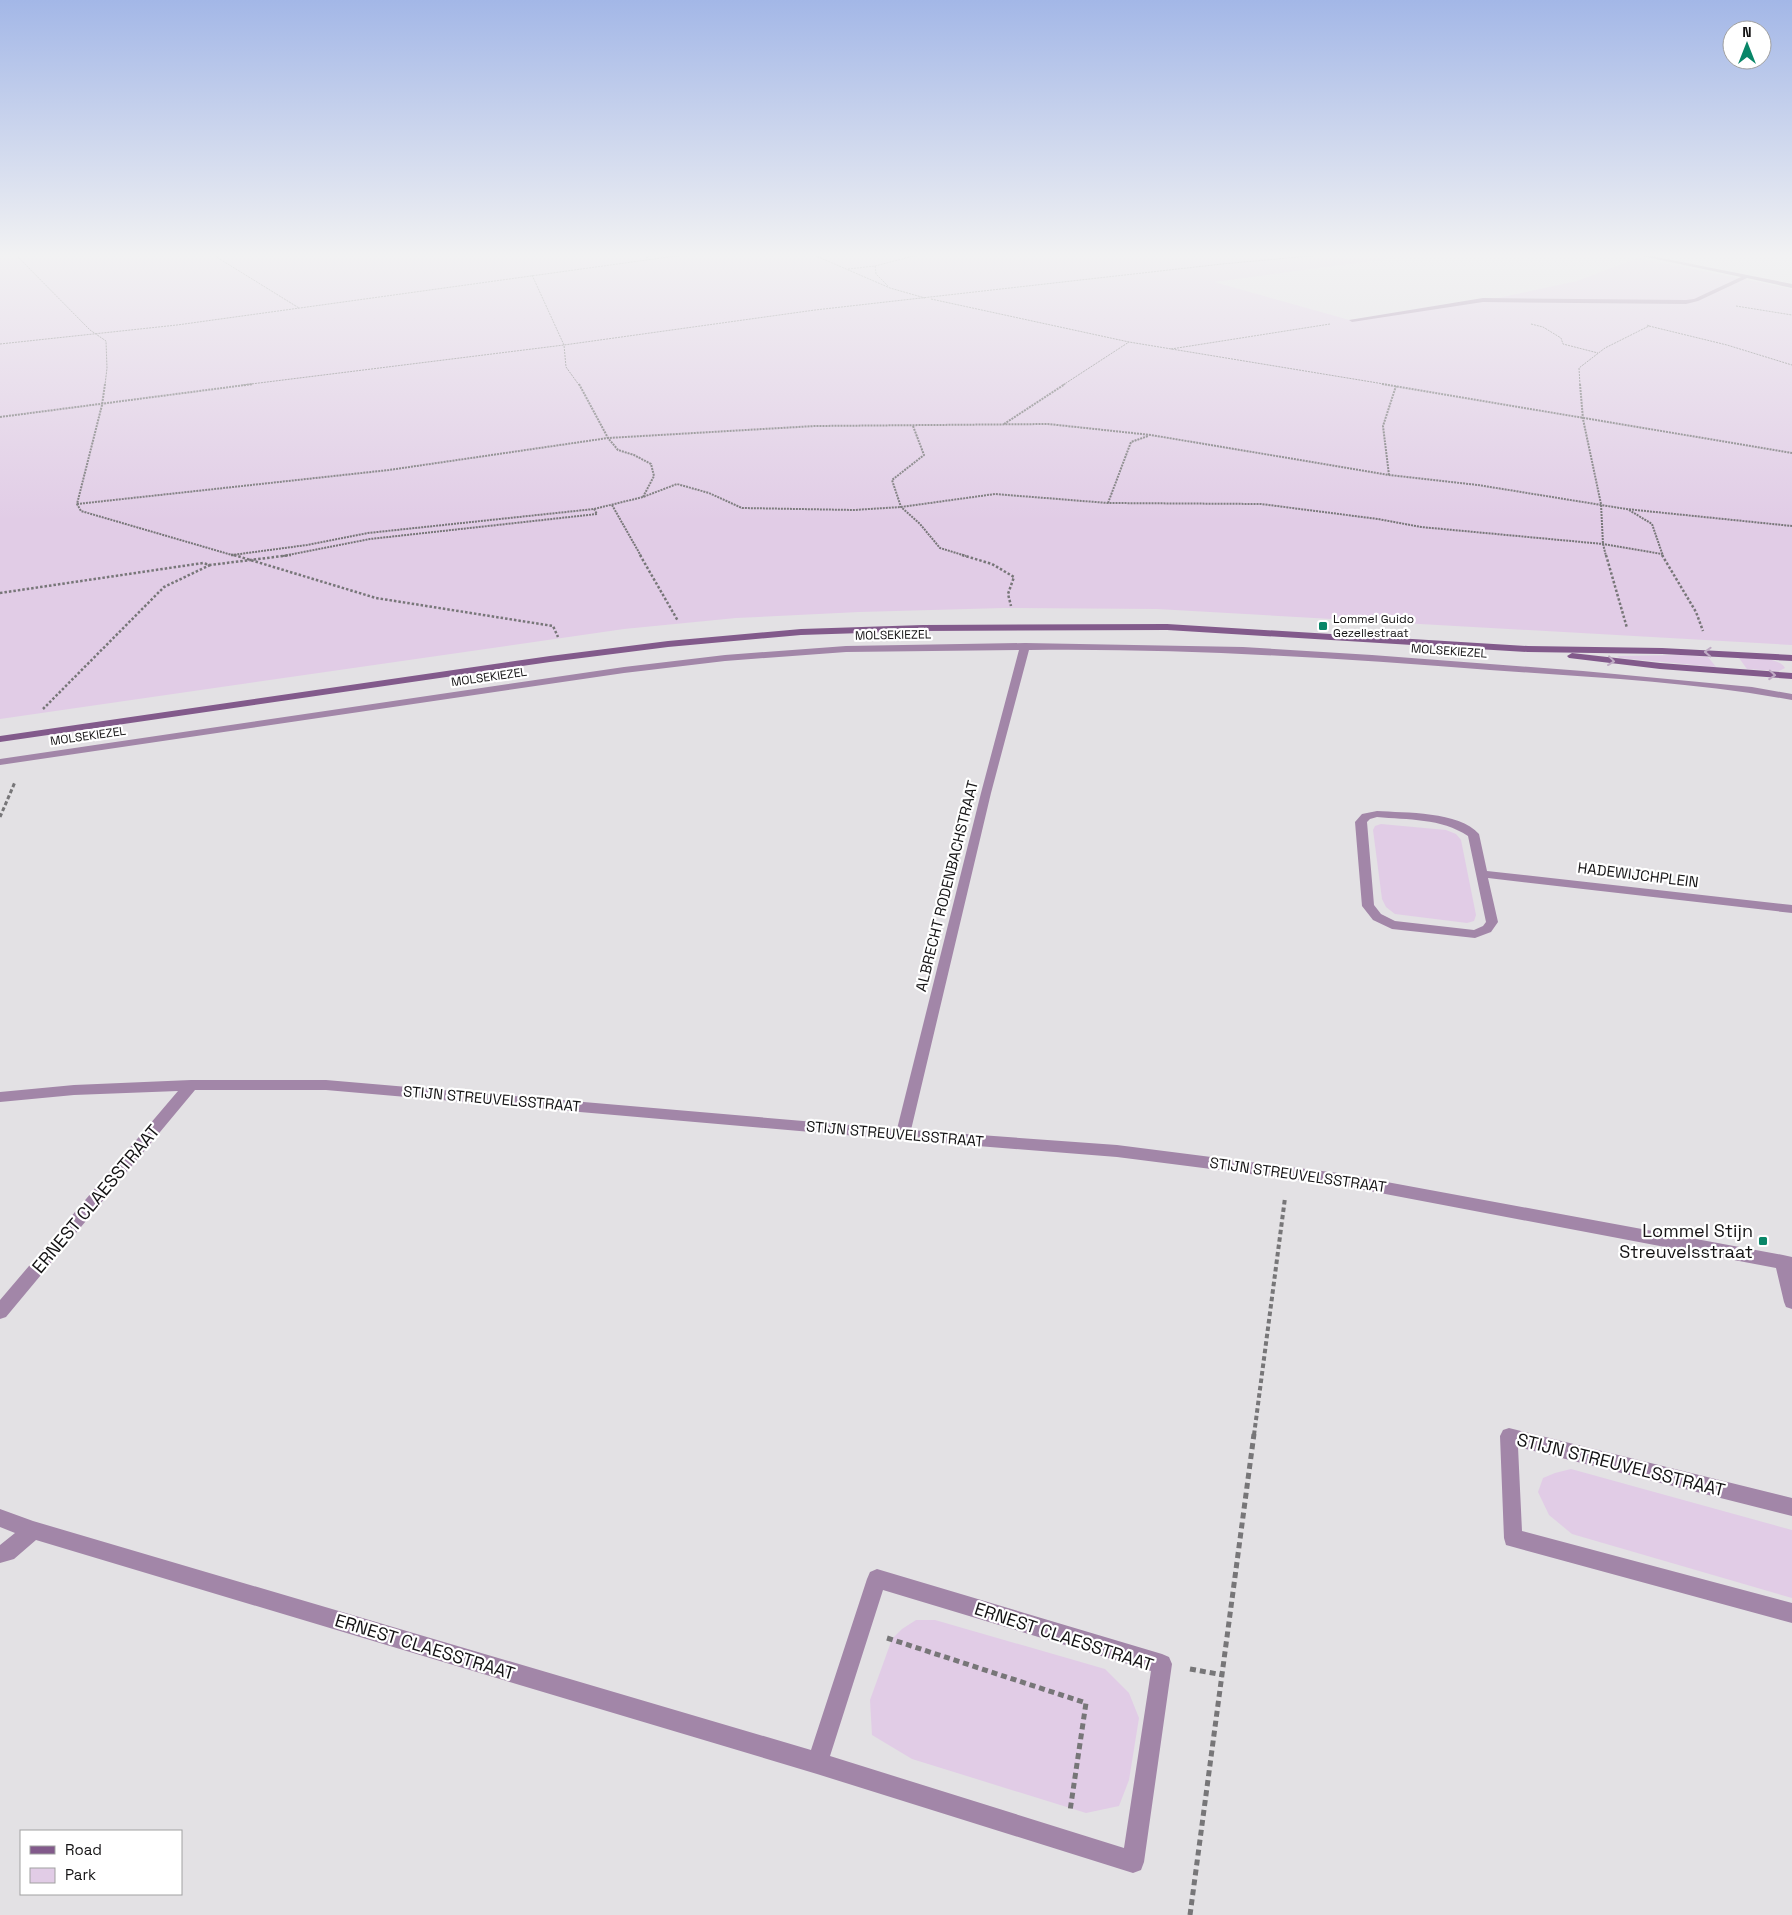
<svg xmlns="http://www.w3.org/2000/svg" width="1792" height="1915" font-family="'Space Grotesk',sans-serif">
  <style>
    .green { fill: #e1cce6 }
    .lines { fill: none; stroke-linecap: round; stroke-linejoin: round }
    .path-far5 { stroke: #777678; stroke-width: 1; stroke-dasharray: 2 1; stroke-linecap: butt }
    .path-far4 { stroke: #777678; stroke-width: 2; stroke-dasharray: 2 1; stroke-linecap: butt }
    .path-far3 { stroke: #777678; stroke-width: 2.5; stroke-dasharray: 2.5 2; stroke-linecap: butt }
    .path-far2 { stroke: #777678; stroke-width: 3; stroke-dasharray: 4 2.5; stroke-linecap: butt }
    .path-far1 { stroke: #777678; stroke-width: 4; stroke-dasharray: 4.5 3; stroke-linecap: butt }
    .path { stroke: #777678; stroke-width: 5; stroke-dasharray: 6 4; stroke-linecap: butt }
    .street { fill: #a286a8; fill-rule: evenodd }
    .secondary { fill: #825a8b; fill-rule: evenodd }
    .oneway { stroke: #c0acc5 }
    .poi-dot { fill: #098668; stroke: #fff; stroke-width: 2 }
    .labels { text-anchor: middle; stroke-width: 4.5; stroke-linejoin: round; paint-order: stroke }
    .far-poi-label { font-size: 12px; fill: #141314; stroke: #fff; text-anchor: start }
    .far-street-label { font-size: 12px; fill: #141314; stroke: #fff }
    .street-label { font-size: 15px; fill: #141314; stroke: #fff }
    .near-street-label { font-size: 18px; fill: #141314; stroke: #fff }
    .near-poi-label { font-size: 18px; fill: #141314; stroke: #fff; text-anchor: end }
  </style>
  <rect width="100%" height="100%" fill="#e3e1e4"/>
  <g class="green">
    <path d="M 0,253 L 1431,253 L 1214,282 L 1353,321 L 1498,298 L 1577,281 L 1638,258 L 1792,289 L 1792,645 L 1157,609 L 1004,608 L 859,612 L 736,618 L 624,629 L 0,719 Z"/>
    <path d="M 1680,655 L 1708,657 L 1716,667 L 1620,658 L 1617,656 Z"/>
    <path d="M 1739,658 C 1752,659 1778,656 1785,668 L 1779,671 L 1747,669 Z"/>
    <path d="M 1381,824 L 1446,830 L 1456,834 L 1461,840 L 1476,915 L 1474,921 L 1467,923 L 1395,914 L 1386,907 L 1382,899 L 1373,830 L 1375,826 Z"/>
    <path d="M 1571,1469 L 1792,1530 L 1792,1598 L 1572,1534 L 1549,1515 L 1538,1492 L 1543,1478 L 1555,1473 Z"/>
    <path d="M 916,1620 L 935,1620 L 1105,1669 L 1129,1693 L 1139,1718 L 1129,1780 L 1119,1806 L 1086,1813 L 912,1759 L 872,1735 L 870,1700 L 892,1639 L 902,1629 Z"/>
  </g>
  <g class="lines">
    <g class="path-far5">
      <path d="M 0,253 L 4,253"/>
      <path d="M 14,253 L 90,330 L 106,341 L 107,368 L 105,385"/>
      <path d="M 210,253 L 299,308"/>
      <path d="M 809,253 L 890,288 L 925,298"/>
      <path d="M 646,258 L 656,253"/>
      <path d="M 875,266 L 876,274 L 888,286"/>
      <path d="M 848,269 L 875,266 L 925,253"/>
      <path d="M 532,275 L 564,345 L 566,367 L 579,385"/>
      <path d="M 931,299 L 1129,342 L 1390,385"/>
      <path d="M 1736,306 L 1792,315"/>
      <path d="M 1531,324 L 1543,327 L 1561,338 L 1563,344 L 1598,353"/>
      <path d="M 1649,326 L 1727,345 L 1792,365"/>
      <path d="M 0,344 L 177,325 L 697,253"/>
      <path d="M 1171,349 L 1330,324"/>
      <path d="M 243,385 L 564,345 L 815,310 L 1222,264 L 1343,253"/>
      <path d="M 1063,385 L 1129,342"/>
      <path d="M 1580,385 L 1579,368 L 1605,348 L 1649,326 L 1647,325"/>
    </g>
    <g class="path-far4">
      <path d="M 105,384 L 102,405 L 77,504 L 81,511 L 232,555 L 307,545 L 368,533 L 594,509 L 643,497 L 677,484 L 709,493 L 742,508 L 854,510 L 901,507 L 995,494 L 1108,503 L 1261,504 L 1378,519 L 1421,527 L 1603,544 L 1662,554"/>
      <path d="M 579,384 L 608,438 L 618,450 L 634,455 L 651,464 L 654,476 L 643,497"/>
      <path d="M 1382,384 L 1792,453"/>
      <path d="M 1580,384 L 1583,419 L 1601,504 L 1603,544 L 1606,556"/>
      <path d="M 0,417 L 253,384"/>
      <path d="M 1004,424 L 1065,384"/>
      <path d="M 913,426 L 924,455 L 892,480 L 901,507 L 920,524 L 940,548 L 966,556"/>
      <path d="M 1389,475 L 1383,426 L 1396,386"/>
      <path d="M 1108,503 L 1131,442 L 1148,436"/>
      <path d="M 77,504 L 389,470 L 608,438 L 815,426 L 1048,424 L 1151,435 L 1389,475 L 1478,485 L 1626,509 L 1792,526"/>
      <path d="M 612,505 L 641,556"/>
      <path d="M 1629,510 L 1652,524 L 1663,556"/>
      <path d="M 234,555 L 237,556"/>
      <path d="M 283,556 L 370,539 L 597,514 L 594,509"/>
    </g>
    <g class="path-far3">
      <path d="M 231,555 L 234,555"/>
      <path d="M 234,555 L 376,598 L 553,626 L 558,637"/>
      <path d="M 640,555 L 678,621"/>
      <path d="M 962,555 L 992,564 L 1014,577 L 1008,594 L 1011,606"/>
      <path d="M 1606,555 L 1627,628"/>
      <path d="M 1662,555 L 1696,612 L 1703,631"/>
      <path d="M 0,593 L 203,563 L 210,565 L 291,555"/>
      <path d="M 43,709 L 164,587 L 210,565"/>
    </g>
    <path class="path-far2" d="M 0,817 L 15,782"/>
    <path class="path-far1" d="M 1254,1435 L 1285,1198"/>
    <g class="path">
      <path d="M 887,1638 L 1086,1703 L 1070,1811"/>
      <path d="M 1190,1669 L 1223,1675"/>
      <path d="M 1190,1915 L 1254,1434"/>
    </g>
    <g class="street">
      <path d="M 1628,253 L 1636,253 L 1792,284 L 1792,288 L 1747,278 L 1698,301 L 1686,304 L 1483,302 L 1352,322 L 1349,320 L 1483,298 L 1686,300 L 1694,299 L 1741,277 Z"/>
      <path d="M 1025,643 L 1243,647 L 1372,655 L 1583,671 L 1752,687 L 1792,694 L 1792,700 C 1693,682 1590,677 1490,670 C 1336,658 1183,648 1029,650 L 991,793 L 911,1130 L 1117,1145 L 1338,1173 L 1783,1255 L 1792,1257 L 1792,1309 L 1786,1307 L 1784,1302 L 1776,1268 L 1338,1185 L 1117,1157 L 903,1140 L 326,1090 L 195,1090 L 6,1317 L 0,1319 L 0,1300 L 178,1091 L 74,1095 L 0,1102 L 0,1092 L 74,1085 L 191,1080 L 326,1080 L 897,1129 L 981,793 L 1019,650 L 846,652 L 725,661 L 624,673 L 0,765 L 0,759 L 624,667 L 725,655 L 846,646 Z"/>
      <path d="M 1377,811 C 1405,813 1459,811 1479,834 L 1487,871 L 1792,905 L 1792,913 L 1488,878 L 1498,922 L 1491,932 L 1475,938 L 1392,929 L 1373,920 L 1362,906 L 1355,822 L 1362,814 ZM 1377,817 C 1408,820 1441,818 1468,836 L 1486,922 L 1483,926 L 1474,930 L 1395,921 L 1381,914 L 1374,905 L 1367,822 L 1370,819 Z"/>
      <path d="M 1509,1428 L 1792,1498 L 1792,1516 L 1518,1447 L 1522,1531 L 1792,1603 L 1792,1623 L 1506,1545 L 1504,1538 L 1500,1436 L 1503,1430 Z"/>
      <path d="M 0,1509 L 33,1521 L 811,1750 L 867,1579 L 870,1572 L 877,1569 L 1162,1654 L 1169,1657 L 1172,1664 L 1144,1862 L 1141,1870 L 1133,1873 L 817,1774 L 36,1540 L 14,1559 L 0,1563 L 0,1545 L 15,1533 L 0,1527 ZM 883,1590 L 1151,1671 L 1124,1848 L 830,1756 Z"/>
    </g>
    <g class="secondary">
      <path d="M 1167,624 L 1528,646 L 1662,648 L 1792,655 L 1792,661 L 1662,654 L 1528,652 L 1167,630 L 923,631 L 801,635 L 668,647 L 550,662 L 0,742 L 0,736 L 550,656 L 668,641 L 801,629 L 923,625 Z"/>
      <path d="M 1572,653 L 1660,663 L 1792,673 L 1792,679 L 1660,669 L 1569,658 L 1567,656 Z"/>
    </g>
  </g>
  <defs><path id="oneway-chevron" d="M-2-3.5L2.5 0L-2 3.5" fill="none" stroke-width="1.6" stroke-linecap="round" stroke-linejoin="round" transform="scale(1.25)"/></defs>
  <g class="oneway">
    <use href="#oneway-chevron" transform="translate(1708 652) rotate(-178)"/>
    <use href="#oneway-chevron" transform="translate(1611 661) rotate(7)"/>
    <use href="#oneway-chevron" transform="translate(1772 675) rotate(4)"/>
  </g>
  <linearGradient id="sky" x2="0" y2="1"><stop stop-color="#a3b7e7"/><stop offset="0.49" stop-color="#f2f2f3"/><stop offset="1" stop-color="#f2f2f3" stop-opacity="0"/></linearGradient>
  <rect width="1792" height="521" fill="url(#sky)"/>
  <g class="poi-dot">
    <rect x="1318" y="621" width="10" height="10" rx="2.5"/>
    <rect x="1758" y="1236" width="10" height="10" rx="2.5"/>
  </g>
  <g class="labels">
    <g class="far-poi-label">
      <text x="1333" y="623">Lommel Guido<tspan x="1333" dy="14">Gezellestraat</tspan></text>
    </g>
    <g class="far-street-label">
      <text transform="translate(893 635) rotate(-1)" y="4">MOLSEKIEZEL</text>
      <text transform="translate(1449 651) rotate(4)" y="4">MOLSEKIEZEL</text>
      <text transform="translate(489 677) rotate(-8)" y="4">MOLSEKIEZEL</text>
      <text transform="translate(88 736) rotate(-8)" y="4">MOLSEKIEZEL</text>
    </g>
    <g class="street-label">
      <text transform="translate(1638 875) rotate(7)" y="5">HADEWIJCHPLEIN</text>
      <text transform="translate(947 886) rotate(-76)" y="5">ALBRECHT RODENBACHSTRAAT</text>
      <text transform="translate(492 1099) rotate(5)" y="5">STIJN STREUVELSSTRAAT</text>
      <text transform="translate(895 1134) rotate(5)" y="5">STIJN STREUVELSSTRAAT</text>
      <text transform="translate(1298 1175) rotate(8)" y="5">STIJN STREUVELSSTRAAT</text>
    </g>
    <g class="near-street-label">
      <text transform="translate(96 1199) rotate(-50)" y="6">ERNEST CLAESSTRAAT</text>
      <text transform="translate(1621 1465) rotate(14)" y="6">STIJN STREUVELSSTRAAT</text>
      <text transform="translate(1064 1637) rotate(18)" y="6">ERNEST CLAESSTRAAT</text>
      <text transform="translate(425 1647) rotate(17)" y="6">ERNEST CLAESSTRAAT</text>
    </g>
    <g class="near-poi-label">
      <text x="1753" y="1237">Lommel Stijn<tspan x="1753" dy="21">Streuvelsstraat</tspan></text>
    </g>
  </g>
  <rect x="20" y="1830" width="162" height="65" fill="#ffffff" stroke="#a1a1a1"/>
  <rect x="30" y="1846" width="25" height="8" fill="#825a8b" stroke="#a1a1a1"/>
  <text x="65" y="1855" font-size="15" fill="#141314">Road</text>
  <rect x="30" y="1868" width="25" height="15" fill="#e1cce6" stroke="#a1a1a1"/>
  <text x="65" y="1880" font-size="15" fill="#141314">Park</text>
  <g transform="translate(1747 45)"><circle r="24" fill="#ffffff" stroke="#a1a1a1"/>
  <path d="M0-4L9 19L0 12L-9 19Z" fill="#098668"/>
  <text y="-8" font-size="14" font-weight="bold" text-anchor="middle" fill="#141314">N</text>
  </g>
</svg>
